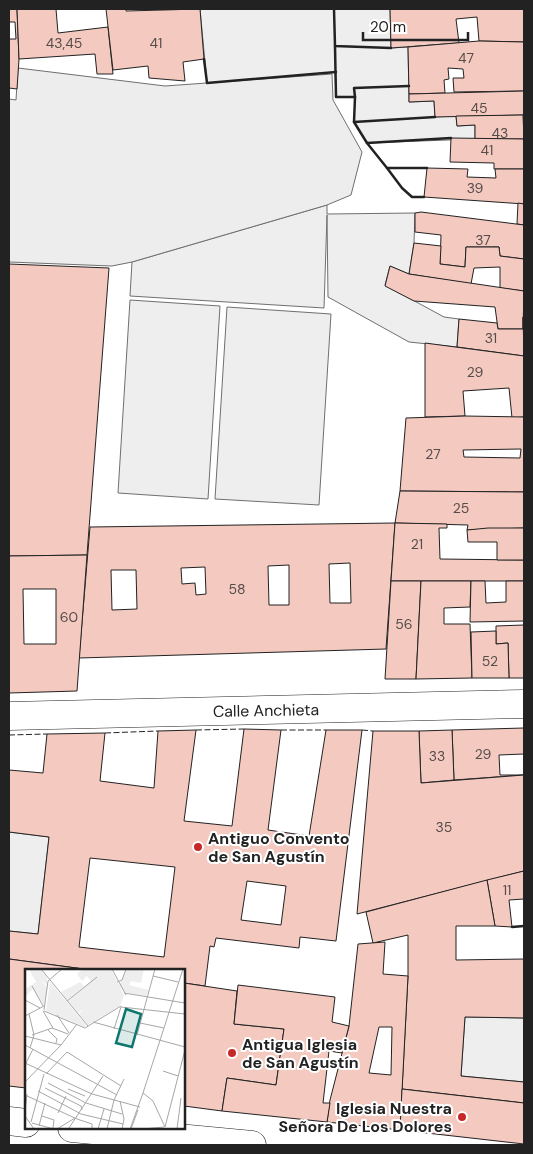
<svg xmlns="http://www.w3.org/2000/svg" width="533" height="1154" font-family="'DM Sans',sans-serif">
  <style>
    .green { fill: #eee; stroke: #6f6f6f }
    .parking { fill: #ededed; stroke: #6f6f6f }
    .building { fill: #f3c9c0; stroke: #222; fill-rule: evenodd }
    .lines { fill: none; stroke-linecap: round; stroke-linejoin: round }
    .minor-casing { stroke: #222; stroke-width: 29 }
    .minor { stroke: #fff; stroke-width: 28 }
    .fence { stroke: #222; stroke-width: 1; stroke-dasharray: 6 2.5; stroke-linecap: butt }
    .wall { stroke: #222; stroke-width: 2.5 }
    .poi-dot { fill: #c62828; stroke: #fff; stroke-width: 2 }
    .labels { text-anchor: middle; stroke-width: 4; stroke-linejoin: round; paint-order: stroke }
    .number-label { font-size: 14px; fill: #564c4a }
    .street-label { font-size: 16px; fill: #222; stroke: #fff }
    .poi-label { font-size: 16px; font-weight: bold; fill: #222; stroke: #fff; text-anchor: start }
    .inset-road { fill: none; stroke: #a7a7a7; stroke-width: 1 }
    .view { fill: #0f766e; fill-opacity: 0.15; stroke: #0f766e; stroke-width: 2.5 }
    .inset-edge { fill: none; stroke: #222; stroke-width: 2.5 }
  </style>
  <rect width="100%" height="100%" fill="#fff"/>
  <g class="green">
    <path d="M 200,9 L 390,9 L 391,48 L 408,47 L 409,102 L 434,101 L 435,117 L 456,116 L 457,126 L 475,125 L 475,139 L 367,143 L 354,122 L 355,97 L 336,97 L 335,72 L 207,83 Z"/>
    <path d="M 327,205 L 327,214 L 415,213 L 414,243 L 409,274 L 390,266 L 385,285 L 444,317 L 459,319 L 457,347 L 409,342 L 328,297 L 327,215 L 324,308 L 130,296 L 132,262 Z"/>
    <path d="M 130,300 L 220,306 L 208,499 L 118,493 Z"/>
    <path d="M 227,307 L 331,314 L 319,505 L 215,499 Z"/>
    <path d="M 9,832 L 49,837 L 38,934 L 9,931 Z"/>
    <path d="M 465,1017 L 524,1018 L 524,1082 L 461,1076 Z"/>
  </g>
  <path class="parking" d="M 18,68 L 165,86 L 332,74 L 333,100 L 362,152 L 351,195 L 327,205 L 132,262 L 112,266 L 9,262 L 9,99 L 16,100 Z"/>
  <g class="building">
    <path d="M 9,9 L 17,9 L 19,59 L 17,89 L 9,88 L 9,39 L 16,39 L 15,22 L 9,22 Z"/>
    <path d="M 17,9 L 56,9 L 58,33 L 108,27 L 113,74 L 97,74 L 95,54 L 19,59 Z"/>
    <path d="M 106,9 L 126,9 L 126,11 L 200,9 L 204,59 L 183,62 L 185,81 L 149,78 L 148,66 L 113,70 Z"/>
    <path d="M 390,9 L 524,9 L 524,42 L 479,41 L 477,17 L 456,19 L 459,43 L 391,48 Z"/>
    <path d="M 479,41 L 524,42 L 524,91 L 454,92 L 453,78 L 464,78 L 463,69 L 448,68 L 449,79 L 444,80 L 445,93 L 409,94 L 408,47 Z"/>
    <path d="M 524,91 L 524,115 L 435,117 L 434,101 L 409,102 L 409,94 Z"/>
    <path d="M 523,115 L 524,139 L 475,139 L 475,125 L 457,126 L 456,116 Z"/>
    <path d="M 451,138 L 524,139 L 524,169 L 494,169 L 494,163 L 450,162 Z"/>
    <path d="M 427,168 L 468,169 L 467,177 L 496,178 L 495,169 L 524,169 L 524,204 L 424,197 Z"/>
    <path d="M 518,203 L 524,204 L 524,225 L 517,224 Z"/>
    <path d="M 421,212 L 524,225 L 524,259 L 500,256 L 499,247 L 466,247 L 465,267 L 440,264 L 441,235 L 415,232 L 415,213 Z"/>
    <path d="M 414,243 L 441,246 L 440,264 L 465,267 L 466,247 L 499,247 L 500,256 L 524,259 L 524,291 L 500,288 L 500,267 L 474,268 L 471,284 L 409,274 Z"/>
    <path d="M 9,264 L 109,268 L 87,555 L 9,556 Z"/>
    <path d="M 390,266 L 409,274 L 524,291 L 523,329 L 498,329 L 495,307 L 414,301 L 385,286 Z"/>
    <path d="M 523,317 L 524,356 L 457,347 L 459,319 L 497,323 L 498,329 L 523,329 Z"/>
    <path d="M 425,343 L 524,356 L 524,417 L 512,418 L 509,388 L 463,391 L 465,416 L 425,417 Z"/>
    <path d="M 465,416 L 524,417 L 524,492 L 400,491 L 406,418 ZM 521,449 L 520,458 L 464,457 L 463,450 Z"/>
    <path d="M 400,491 L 524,492 L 524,528 L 467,530 L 468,525 L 395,523 Z"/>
    <path d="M 395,523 L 386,649 L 79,658 L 90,527 ZM 350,563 L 351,603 L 330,603 L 329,564 ZM 289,565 L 289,605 L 269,605 L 268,566 ZM 205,567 L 206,594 L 196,595 L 195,583 L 182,584 L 181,568 ZM 111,570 L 136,570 L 137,609 L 112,610 Z"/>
    <path d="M 395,523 L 447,524 L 447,528 L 439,528 L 440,559 L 524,560 L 524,581 L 391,581 Z"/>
    <path d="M 488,528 L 524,528 L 524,560 L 497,560 L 497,542 L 468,542 L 467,530 Z"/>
    <path d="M 87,555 L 77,691 L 9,693 L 9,556 ZM 23,589 L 56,589 L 56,644 L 24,644 Z"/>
    <path d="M 391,581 L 421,581 L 416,679 L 385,679 Z"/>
    <path d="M 421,581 L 471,581 L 470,607 L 444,608 L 444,624 L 470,624 L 472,678 L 416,679 Z"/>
    <path d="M 471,581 L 485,581 L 486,603 L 506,602 L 506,581 L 524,581 L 524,621 L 470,622 Z"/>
    <path d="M 524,625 L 524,678 L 509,678 L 508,643 L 496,644 L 496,626 Z"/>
    <path d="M 496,631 L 496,644 L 508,643 L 509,678 L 472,678 L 471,632 Z"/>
    <path d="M 524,728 L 524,754 L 499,755 L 500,775 L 524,775 L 454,780 L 452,730 Z"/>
    <path d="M 244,729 L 281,730 L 268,830 L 309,836 L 326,730 L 362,730 L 336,941 L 300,937 L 299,948 L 216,938 L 214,947 L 210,946 L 205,986 L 184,983 L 184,970 L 91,970 L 9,959 L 9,931 L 38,934 L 49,837 L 9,832 L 9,770 L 43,773 L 47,734 L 105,733 L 100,781 L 154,788 L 158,731 L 196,730 L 184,821 L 232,826 ZM 90,858 L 175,867 L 164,957 L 79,947 ZM 247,881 L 286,886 L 281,925 L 241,920 Z"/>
    <path d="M 452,730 L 454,780 L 421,783 L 419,731 Z"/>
    <path d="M 373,731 L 419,731 L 421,783 L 524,775 L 524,871 L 357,914 Z"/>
    <path d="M 524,871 L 524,899 L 509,900 L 512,927 L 495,926 L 487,880 Z"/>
    <path d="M 487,880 L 495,926 L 456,926 L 456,960 L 524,959 L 524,1018 L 465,1017 L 461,1076 L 524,1082 L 524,1103 L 402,1089 L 408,976 L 408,935 L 373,943 L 366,912 Z"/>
    <path d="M 385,942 L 383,974 L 408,976 L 400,1130 L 327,1122 L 330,1100 L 349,1026 L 358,944 ZM 379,1027 L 392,1027 L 391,1075 L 369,1073 Z"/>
    <path d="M 9,959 L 91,970 L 26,970 L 26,1088 L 9,1086 Z"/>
    <path d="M 184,983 L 237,991 L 234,1024 L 284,1029 L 276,1085 L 227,1078 L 222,1111 L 184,1106 Z"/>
    <path d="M 238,985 L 335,997 L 332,1022 L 349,1026 L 342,1053 L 329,1051 L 323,1103 L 330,1103 L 327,1122 L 222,1111 L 227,1078 L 276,1085 L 284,1029 L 234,1024 Z"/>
    <path d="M 402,1089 L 524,1103 L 524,1144 L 400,1130 Z"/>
  </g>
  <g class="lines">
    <defs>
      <g id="minor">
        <path d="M 9,716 L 524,704"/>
        <path d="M 9,1121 L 26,1123"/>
        <path d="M 72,1128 L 252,1145"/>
      </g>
    </defs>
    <use href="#minor" class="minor-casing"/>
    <use href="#minor" class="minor"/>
    <g class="fence">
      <path d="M 196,730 L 244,729"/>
      <path d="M 281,730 L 326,730"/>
      <path d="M 362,730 L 373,731"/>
      <path d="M 105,733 L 158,731"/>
      <path d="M 9,735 L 47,734"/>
    </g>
    <g class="wall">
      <path d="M 334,9 L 335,46 L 391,48"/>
      <path d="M 335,46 L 336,97 L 355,97 L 354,88 L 409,86"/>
      <path d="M 204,59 L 207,83 L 336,72"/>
      <path d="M 355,97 L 354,122 L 435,117"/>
      <path d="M 354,122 L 367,143 L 451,138"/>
      <path d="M 367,143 L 387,168 L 427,168"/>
      <path d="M 387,168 L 402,188 L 412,197 L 424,197"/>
      <path d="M 512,927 L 524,926"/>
    </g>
  </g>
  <g class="poi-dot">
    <circle cx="198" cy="847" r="5"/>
    <circle cx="232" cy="1053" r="5"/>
    <circle cx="462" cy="1117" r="5"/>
  </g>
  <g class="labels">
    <g class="number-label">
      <text x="64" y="48">43,45</text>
      <text x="156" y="48">41</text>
      <text x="466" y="63">47</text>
      <text x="479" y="113">45</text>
      <text x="500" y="138">43</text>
      <text x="487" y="155">41</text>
      <text x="475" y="193">39</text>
      <text x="483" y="245">37</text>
      <text x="491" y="343">31</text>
      <text x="475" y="377">29</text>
      <text x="433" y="459">27</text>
      <text x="461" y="513">25</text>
      <text x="417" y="549">21</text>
      <text x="237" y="594">58</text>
      <text x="69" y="622">60</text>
      <text x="404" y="629">56</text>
      <text x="490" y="666">52</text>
      <text x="483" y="759">29</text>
      <text x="437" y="761">33</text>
      <text x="444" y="832">35</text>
      <text x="507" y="895">11</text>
    </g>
    <g class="street-label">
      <text transform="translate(266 710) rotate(-1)" y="6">Calle Anchieta</text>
    </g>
    <g class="poi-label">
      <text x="208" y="844">Antiguo Convento<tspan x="208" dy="18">de San Agustín</tspan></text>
      <text x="242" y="1050">Antigua Iglesia<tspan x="242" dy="18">de San Agustín</tspan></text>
      <text x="452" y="1114" text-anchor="end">Iglesia Nuestra<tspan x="452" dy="18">Señora De Los Dolores</tspan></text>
    </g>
  </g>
  <g transform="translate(25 969)">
    <rect width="160" height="160" fill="#fff"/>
    <path d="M 4,0 L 15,0 L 22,8 L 22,16 L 15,11 L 22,18 L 19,37 L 8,20 L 0,28 L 0,20 L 11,13 ZM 58,0 L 86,0 L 99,26 L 95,37 L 63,56 L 54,45 L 59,40 L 53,44 L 43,32 L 66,12 L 62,7 L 57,12 L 52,5 ZM 102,0 L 119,0 L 116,14 L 106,12 L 104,16 L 124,21 L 121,27 L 99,23 L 94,16 ZM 25,13 L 61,56 L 60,58 L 21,42 ZM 55,13 L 59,17 L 42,31 L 36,23 Z" fill="#eee"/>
    <path class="inset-road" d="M 16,0 L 63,57M 87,0 L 101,26M 128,7 L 153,13M 92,13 L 97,11 L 101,0M 7,17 L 18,37M 99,24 L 160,34M 0,31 L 15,39M 148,31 L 158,0M 42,32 L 72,8M 96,38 L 160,45M 19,41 L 23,12 L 37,0M 18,42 L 28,59M 19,42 L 60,59 L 96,37M 4,45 L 9,66 L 5,79M 32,46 L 44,64M 0,47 L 19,37M 68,53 L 160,78M 115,54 L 139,59M 89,60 L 96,38M 23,61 L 32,70 L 31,74M 7,66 L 27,59 L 43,65M 112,66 L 130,0M 0,67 L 36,76 L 52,55M 0,76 L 92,126M 0,94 L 67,125 L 115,138M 1,94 L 8,80M 138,102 L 153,107M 21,105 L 42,83 L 96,117M 0,113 L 36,76M 23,114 L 61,134 L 97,145M 20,119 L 56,137 L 57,141M 43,120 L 60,127M 13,122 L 56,145 L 98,155M 0,126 L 52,150M 95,132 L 99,150 L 97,160M 0,142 L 2,125M 33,144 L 41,127M 0,147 L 9,160M 17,147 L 29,151 L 28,159M 52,150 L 67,155 L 67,160M 6,153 L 19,105M 7,154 L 29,160M 14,157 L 20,134M 140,158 L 128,132 L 118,124 L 148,31M 140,158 L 160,81M 44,159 L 78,107M 32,160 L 50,149M 73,160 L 79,140M 82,160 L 89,131 L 99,110M 105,160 L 118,124M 106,160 L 113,141M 117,160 L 139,158M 152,160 L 156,129"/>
    <path class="view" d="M 101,40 L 116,45 L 107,78 L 91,74 Z"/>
    <rect width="160" height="160" class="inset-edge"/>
  </g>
  <rect width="533" height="1154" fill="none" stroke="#222222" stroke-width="20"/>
  <path d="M363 32v8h105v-8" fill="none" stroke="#222222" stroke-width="2.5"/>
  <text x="370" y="32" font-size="15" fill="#222222" stroke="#ffffff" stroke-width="4" paint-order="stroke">20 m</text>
</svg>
